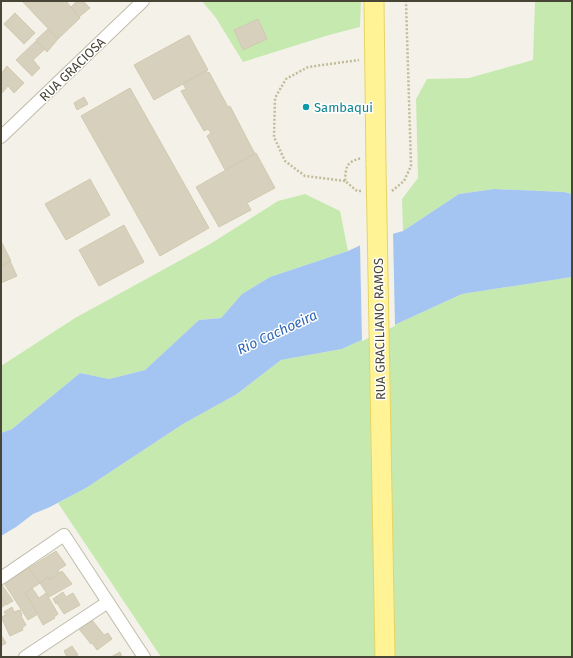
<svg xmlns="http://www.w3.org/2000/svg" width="573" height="658" font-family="'Fira Sans',sans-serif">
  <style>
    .green { fill: #c6e9b0 }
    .water { fill: #a4c5f1 }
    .pier { fill: #f4f2e8 }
    .building { fill: #d6d0bd; stroke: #d1cab0 }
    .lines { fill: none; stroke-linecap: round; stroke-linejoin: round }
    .minor-casing { stroke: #c0bcaa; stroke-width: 14 }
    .primary-casing { stroke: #e5d465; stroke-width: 21 }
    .path { stroke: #c2bb9b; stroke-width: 2.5; stroke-dasharray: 2 2; stroke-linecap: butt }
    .minor { stroke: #fff; stroke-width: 12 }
    .primary { stroke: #fff396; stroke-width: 19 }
    .primary-bridge-casing { stroke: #e5d465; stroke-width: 21; stroke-linecap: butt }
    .primary-bridge { stroke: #fff396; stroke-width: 19 }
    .culture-dot { fill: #0f9aa8; stroke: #fff; stroke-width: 1.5 }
    .labels { text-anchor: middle; stroke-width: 3; stroke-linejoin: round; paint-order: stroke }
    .street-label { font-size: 13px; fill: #484436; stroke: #fff }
    .culture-label { font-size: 13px; fill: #0d838f; stroke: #fff; text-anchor: start }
    .water-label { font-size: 14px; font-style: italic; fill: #2e65b5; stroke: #fff }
  </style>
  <rect width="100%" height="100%" fill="#f4f2e8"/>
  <g class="green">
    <path d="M 202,1 L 361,1 L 360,27 L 329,35 L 243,62 L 216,18 Z"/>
    <path d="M 535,1 L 572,1 L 572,194 L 564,192 L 494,189 L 459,194 L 403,231 L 402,199 L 418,178 L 416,99 L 427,79 L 469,78 L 533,60 Z"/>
    <path d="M 305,194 L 340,211 L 348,251 L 270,277 L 242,294 L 221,318 L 199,320 L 145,370 L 109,379 L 80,373 L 12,429 L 1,433 L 1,366 L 75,318 L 210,244 L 278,201 Z"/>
    <path d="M 572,277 L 572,657 L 161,657 L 58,503 L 86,488 L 183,424 L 237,394 L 281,360 L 342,349 L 462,294 Z"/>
  </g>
  <path class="water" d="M 494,189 L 564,192 L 572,194 L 572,277 L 462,294 L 342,349 L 281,360 L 237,394 L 183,424 L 86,488 L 50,507 L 33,514 L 16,527 L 1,536 L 1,433 L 12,429 L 80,373 L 109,379 L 145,370 L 199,320 L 221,318 L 242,294 L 270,277 L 348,251 L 374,239 L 403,231 L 459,194 Z"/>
  <path class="pier" d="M 393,232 L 395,326 L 362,341 L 360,243 L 373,237 Z"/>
  <g class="building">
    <path d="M 22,1 L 66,1 L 80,18 L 58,39 Z"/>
    <path d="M 77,1 L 83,1 L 90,8 L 79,17 L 71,7 Z"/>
    <path d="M 15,13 L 35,33 L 24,44 L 4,24 Z"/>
    <path d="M 258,19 L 267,39 L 243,50 L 234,30 Z"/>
    <path d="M 48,29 L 58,39 L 47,52 L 36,40 Z"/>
    <path d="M 189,35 L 208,70 L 154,100 L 134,65 Z"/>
    <path d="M 36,41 L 45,49 L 33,60 L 40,68 L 32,76 L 16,60 Z"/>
    <path d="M 7,66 L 24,83 L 14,93 L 8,86 L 1,94 L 1,74 Z"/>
    <path d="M 206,71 L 208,73 L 209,72 L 228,107 L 230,106 L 255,154 L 225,170 L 207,136 L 211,133 L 208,129 L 204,131 L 181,91 L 186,89 L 183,84 Z"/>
    <path d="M 130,88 L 209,228 L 160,256 L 81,116 Z"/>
    <path d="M 84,97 L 88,104 L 77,110 L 74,103 Z"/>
    <path d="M 256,153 L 275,188 L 247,203 L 251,210 L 219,227 L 196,187 Z"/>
    <path d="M 90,179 L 110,215 L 66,240 L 45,204 Z"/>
    <path d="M 124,225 L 144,262 L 99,286 L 79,250 Z"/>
    <path d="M 1,241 L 11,261 L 1,266 Z"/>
    <path d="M 10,261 L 17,276 L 1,283 L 1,266 Z"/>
    <path d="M 56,551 L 66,565 L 58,570 L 60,573 L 49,580 L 48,577 L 40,583 L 29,568 Z"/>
    <path d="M 29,568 L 40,583 L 25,593 L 38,614 L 28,620 L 4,583 Z"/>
    <path d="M 62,571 L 72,584 L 49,597 L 40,583 L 48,577 L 49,580 Z"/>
    <path d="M 2,585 L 13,601 L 6,605 L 1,596 L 1,586 Z"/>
    <path d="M 32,588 L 39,598 L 46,593 L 58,614 L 54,617 L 55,618 L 43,625 L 31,602 L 25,593 Z"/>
    <path d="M 63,592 L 66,597 L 73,593 L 80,605 L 64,614 L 57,603 L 56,604 L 53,599 Z"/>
    <path d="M 1,596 L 6,604 L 1,608 Z"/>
    <path d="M 12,607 L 14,612 L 20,610 L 22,615 L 21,616 L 26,625 L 22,628 L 23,630 L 10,636 L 1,617 L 6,615 L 4,612 Z"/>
    <path d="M 92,620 L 104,635 L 108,633 L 112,639 L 97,650 L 92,643 L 91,644 L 79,629 Z"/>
    <path d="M 1,635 L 6,643 L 1,646 Z"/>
    <path d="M 72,646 L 78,655 L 75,657 L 67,657 L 64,651 Z"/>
    <path d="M 120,652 L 122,657 L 111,657 Z"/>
  </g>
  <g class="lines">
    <defs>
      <g id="minor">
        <path d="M 1,137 L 143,1"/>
        <path d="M 1,578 L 64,535 L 144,657"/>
        <path d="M 25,657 L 108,602"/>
      </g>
      <g id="primary">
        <path d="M 374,1 L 376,166"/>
        <path d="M 382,494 L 385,657"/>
      </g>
    </defs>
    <use href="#minor" class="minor-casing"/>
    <use href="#primary" class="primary-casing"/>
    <g class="path">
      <path d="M 345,181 L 305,176 L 285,161 L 274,137 L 275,98 L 286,79 L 308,67 L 359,60"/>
      <path d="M 361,191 L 357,191 L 345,181 C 346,166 346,162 362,158"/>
      <path d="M 392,191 L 404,181 L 411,166 L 406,1"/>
    </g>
    <use href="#minor" class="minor"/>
    <use href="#primary" class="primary"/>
    <defs>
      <path id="primary-bridge" d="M 376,166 L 382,494"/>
    </defs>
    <use href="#primary-bridge" class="primary-bridge-casing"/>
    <use href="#primary-bridge" class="primary-bridge"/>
  </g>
  <circle class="culture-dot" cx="306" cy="107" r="4"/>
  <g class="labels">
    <g class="street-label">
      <text transform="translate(72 69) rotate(-44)" y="5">RUA GRACIOSA</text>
      <text transform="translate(379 329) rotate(-91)" y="5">RUA GRACILIANO RAMOS</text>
    </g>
    <g class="culture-label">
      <text x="314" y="112">Sambaqui</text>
    </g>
    <g class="water-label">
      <text transform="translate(277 332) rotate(-25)" y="5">Rio Cachoeira</text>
    </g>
  </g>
  <rect width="573" height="658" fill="none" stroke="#484436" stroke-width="4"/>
</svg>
